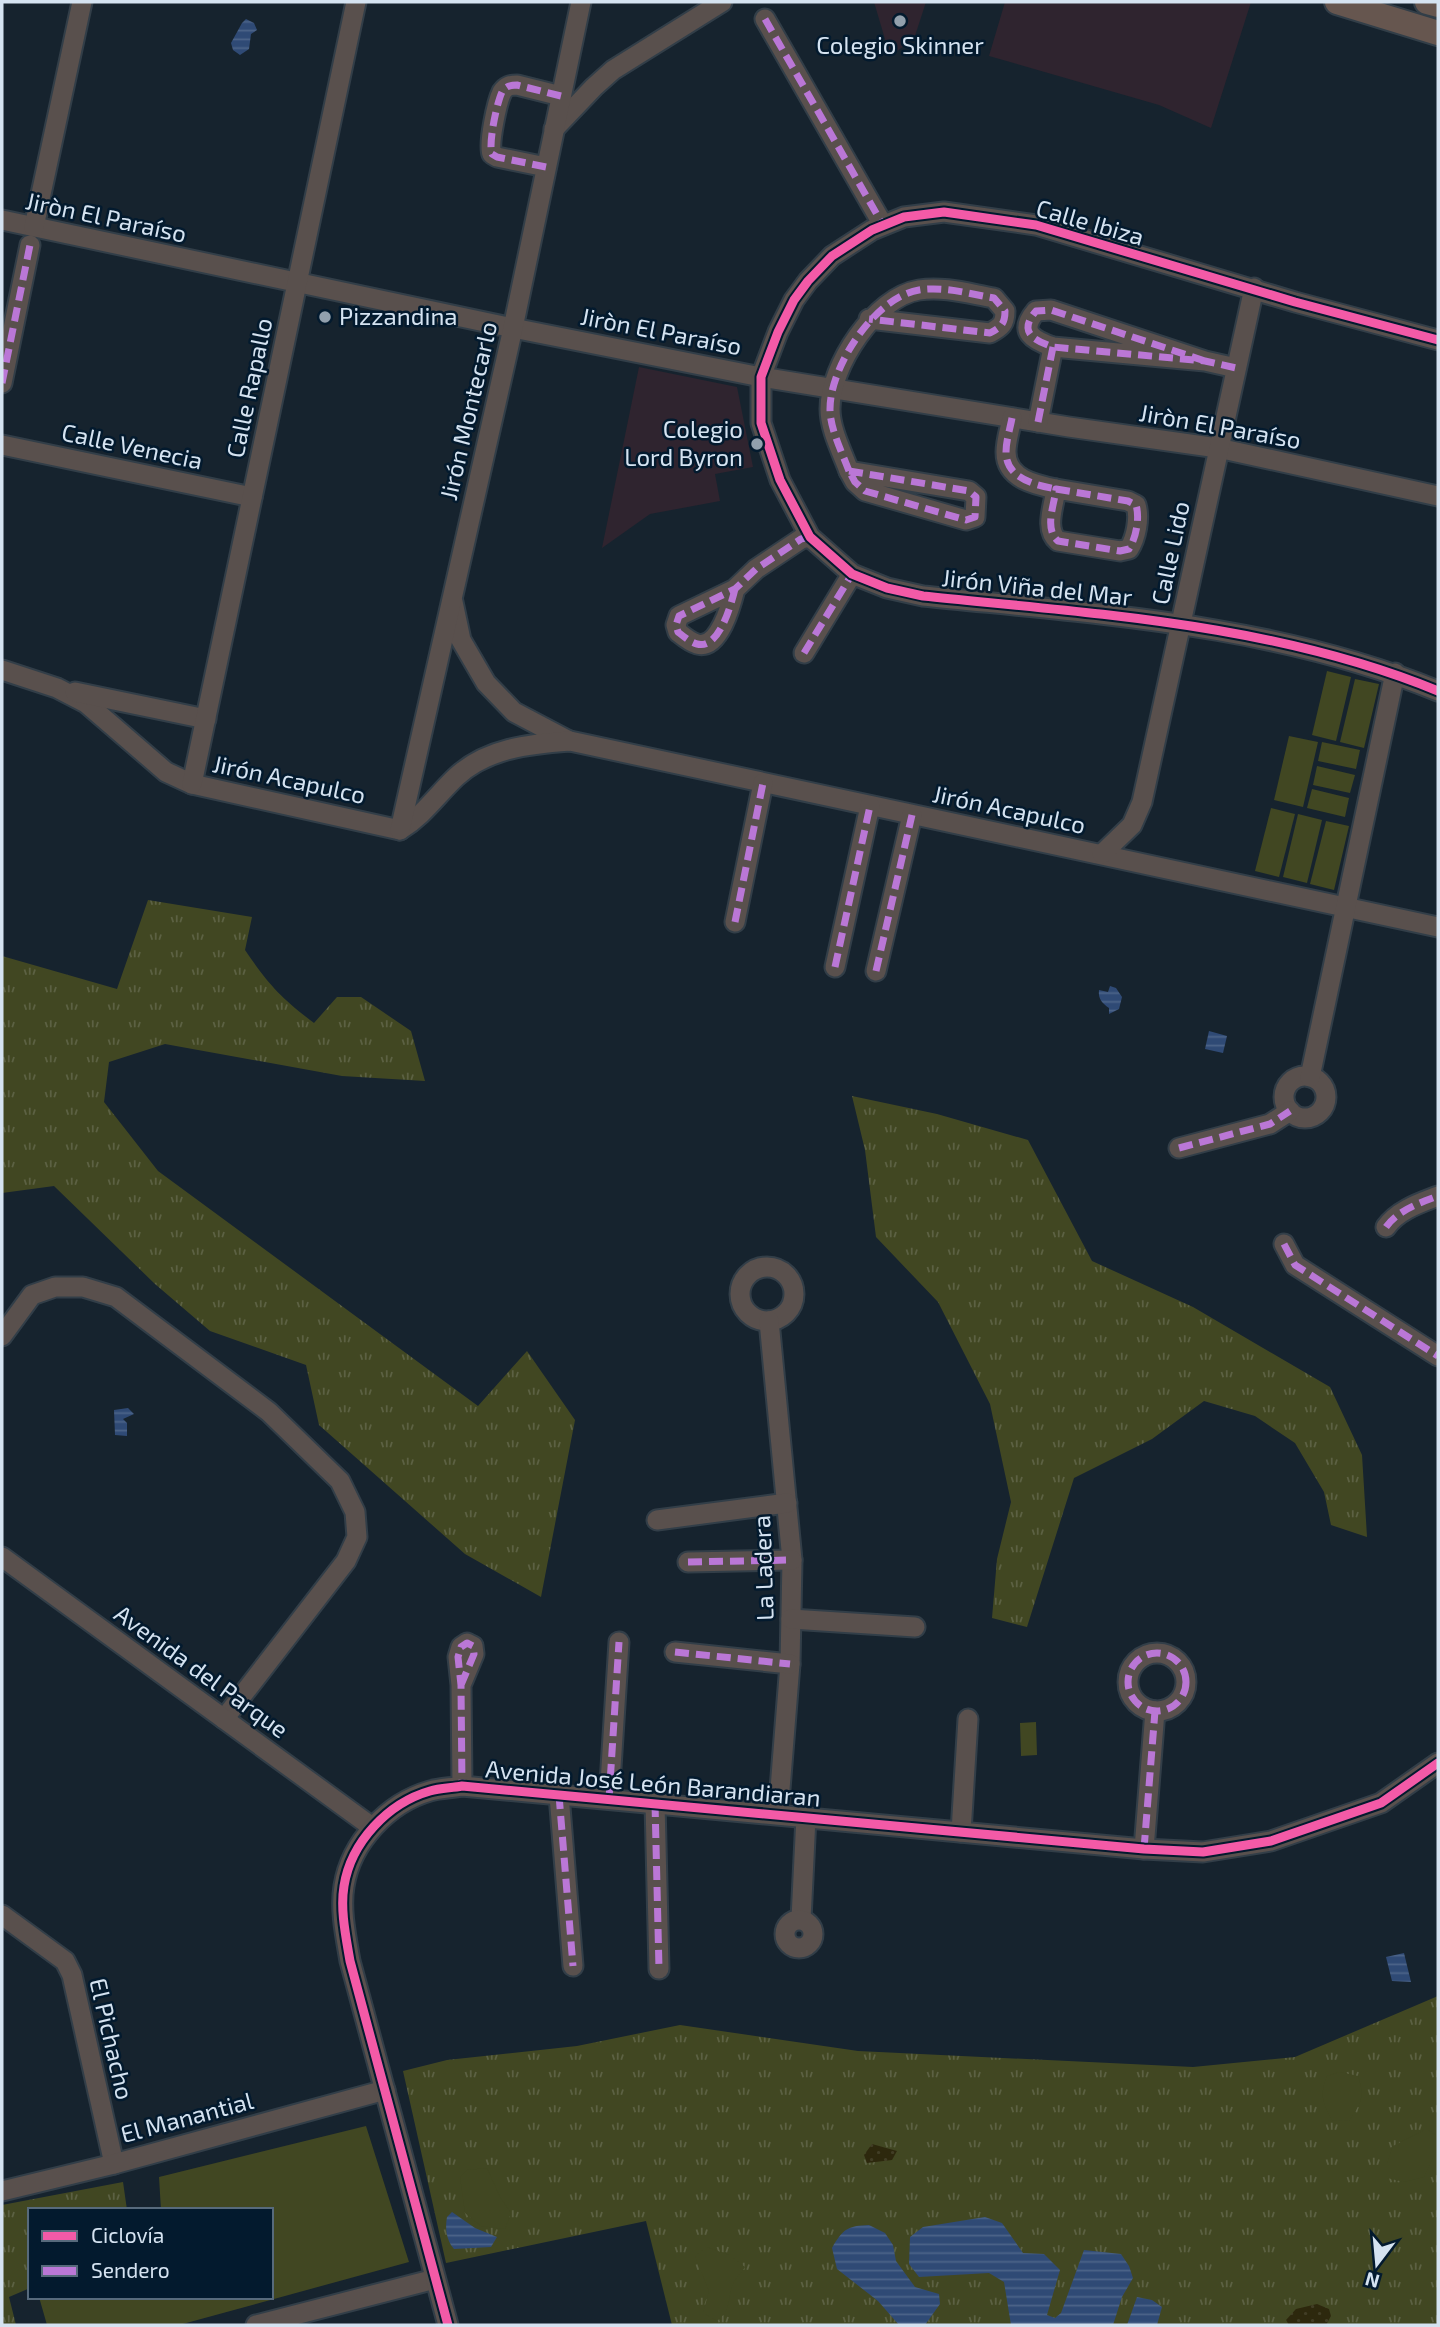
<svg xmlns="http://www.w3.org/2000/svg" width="1440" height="2327" font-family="'Exo 2',sans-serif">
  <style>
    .education { fill: #2f242f }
    .grass { fill: url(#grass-tufts) }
    .sand { fill: url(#sand-dots) }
    .garden { fill: #414722 }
    .water { fill: url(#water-rules) }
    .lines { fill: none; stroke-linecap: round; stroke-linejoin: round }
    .minor-casing { stroke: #323e48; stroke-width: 23 }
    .major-casing { stroke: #323e48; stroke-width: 28 }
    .minor { stroke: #59504d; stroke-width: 19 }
    .major { stroke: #66564f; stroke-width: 24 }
    .quiet { stroke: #ba77d6; stroke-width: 7; stroke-dasharray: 14 7; stroke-linecap: butt }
    .cycleway-casing { stroke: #031a2e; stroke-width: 13 }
    .cycleway { stroke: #f35aa7; stroke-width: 9 }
    .poi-dot { fill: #92a0ad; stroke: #031a2e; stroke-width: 2.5 }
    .labels { text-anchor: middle; stroke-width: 5; stroke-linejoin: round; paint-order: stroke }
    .poi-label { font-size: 24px; fill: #d5e3f1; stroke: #031a2e }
    .street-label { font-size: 24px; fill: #d5e3f1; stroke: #031a2e }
  </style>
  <defs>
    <pattern id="grass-tufts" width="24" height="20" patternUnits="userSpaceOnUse" patternTransform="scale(1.75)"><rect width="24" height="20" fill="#414722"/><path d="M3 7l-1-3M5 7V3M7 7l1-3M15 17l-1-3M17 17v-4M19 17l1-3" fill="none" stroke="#5c6143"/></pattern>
    <pattern id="sand-dots" width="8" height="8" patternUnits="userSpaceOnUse" patternTransform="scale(1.75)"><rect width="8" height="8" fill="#2d280d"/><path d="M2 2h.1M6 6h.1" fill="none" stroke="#413d25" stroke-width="1.8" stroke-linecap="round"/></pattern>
    <pattern id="water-rules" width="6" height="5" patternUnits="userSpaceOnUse" patternTransform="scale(1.75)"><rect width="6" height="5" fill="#2f4a75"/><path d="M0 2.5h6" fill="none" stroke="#4c6489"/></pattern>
  </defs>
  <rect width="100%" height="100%" fill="#16232e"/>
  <g class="education">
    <path d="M 874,2 L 926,2 L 914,39 L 890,56 Z"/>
    <path d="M 1005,2 L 1251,2 L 1211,128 L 1159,105 L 989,56 Z"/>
    <path d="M 639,367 L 737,387 L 753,467 L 715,474 L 720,501 L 650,514 L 602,548 Z"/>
  </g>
  <g class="grass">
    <path d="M 148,900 L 252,917 L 245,950 C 268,984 281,998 314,1023 L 337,997 L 361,997 L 411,1031 L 425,1081 L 342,1076 L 165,1044 L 109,1062 L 104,1102 L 158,1171 L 478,1406 L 527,1351 L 575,1420 L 541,1597 L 465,1554 L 319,1425 L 306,1365 L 210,1331 L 155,1284 L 54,1186 L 2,1193 L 2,956 L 117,989 Z"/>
    <path d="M 852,1096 L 937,1114 L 1028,1140 L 1092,1261 L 1193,1307 L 1330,1387 L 1362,1455 L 1367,1537 L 1331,1525 L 1324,1492 L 1295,1443 L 1255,1416 L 1204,1401 L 1152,1439 L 1074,1478 L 1027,1627 L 992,1618 L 997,1559 L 1011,1502 L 990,1404 L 938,1302 L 876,1237 L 865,1150 Z"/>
    <path d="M 1438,1996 L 1438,2325 L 672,2325 L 646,2221 L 446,2263 L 403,2071 L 447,2060 L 577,2046 L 680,2025 L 858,2051 L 1193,2067 L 1295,2057 Z"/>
    <path d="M 123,2182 L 127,2210 L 30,2210 L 30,2288 L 9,2297 L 16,2325 L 2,2325 L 2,2205 Z"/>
  </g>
  <g class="sand">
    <path d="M 872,2144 L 897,2151 L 892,2160 L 867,2163 L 864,2155 Z"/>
    <path d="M 1317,2304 L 1329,2309 L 1331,2316 L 1326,2325 L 1289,2325 L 1286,2320 L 1296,2309 Z"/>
  </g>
  <g class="garden">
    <path d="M 1327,671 L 1351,677 L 1336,741 L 1312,735 Z"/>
    <path d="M 1355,679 L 1379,684 L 1364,748 L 1340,742 Z"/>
    <path d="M 1289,736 L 1318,742 L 1303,807 L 1274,800 Z"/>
    <path d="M 1322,742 L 1360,750 L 1356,769 L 1318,761 Z"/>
    <path d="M 1317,766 L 1355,775 L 1350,793 L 1313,785 Z"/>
    <path d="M 1312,789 L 1349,798 L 1345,817 L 1307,808 Z"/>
    <path d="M 1271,808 L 1295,814 L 1279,877 L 1255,871 Z"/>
    <path d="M 1298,814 L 1322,820 L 1307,883 L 1283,877 Z"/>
    <path d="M 1326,821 L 1349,826 L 1334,890 L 1310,884 Z"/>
    <path d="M 1036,1722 L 1037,1755 L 1021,1756 L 1020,1723 Z"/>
    <path d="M 1340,2072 L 1358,2076 C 1365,2097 1361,2103 1349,2121 L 1332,2120 C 1323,2103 1319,2095 1327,2076 Z"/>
    <path d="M 366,2126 L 409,2262 L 179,2325 L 47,2325 L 39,2297 L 271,2297 L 271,2210 L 161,2210 L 159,2177 Z"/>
    <path d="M 1426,2129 L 1438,2136 L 1438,2147 L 1424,2177 L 1404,2182 L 1387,2178 L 1387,2164 L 1393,2146 Z"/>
    <path d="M 487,2168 L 500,2197 L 511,2213 L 505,2229 L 481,2226 L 465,2213 L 460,2177 L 467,2170 Z"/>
    <path d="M 707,2247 L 729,2255 L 745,2267 C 742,2272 736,2277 734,2282 C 726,2298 734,2307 717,2321 L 703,2313 L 709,2291 L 695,2256 Z"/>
  </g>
  <g class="water">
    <path d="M 246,19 L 254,23 L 257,30 L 251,34 L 249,49 L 240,55 L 233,50 L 231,43 L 242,23 Z"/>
    <path d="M 1110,986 L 1116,988 L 1122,997 L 1119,1009 L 1109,1014 L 1109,1008 C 1102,1003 1098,999 1099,990 L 1108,992 Z"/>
    <path d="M 1209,1031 L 1227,1036 L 1223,1053 L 1205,1049 Z"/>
    <path d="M 128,1408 L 134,1414 L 123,1419 L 127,1423 L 127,1436 L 115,1435 L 114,1410 Z"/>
    <path d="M 1404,1953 L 1411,1982 L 1392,1981 L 1386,1957 Z"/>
    <path d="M 452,2212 L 475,2228 L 497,2237 L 491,2247 L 454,2249 C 446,2240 445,2228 447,2217 Z"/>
    <path d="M 985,2217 L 1002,2223 L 1023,2253 L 1044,2254 L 1060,2270 L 1047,2315 L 1055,2318 L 1061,2313 L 1084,2250 L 1121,2254 L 1129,2266 L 1133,2278 L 1122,2297 L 1113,2325 L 1011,2325 L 1004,2282 L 989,2273 L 919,2277 L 909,2264 L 910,2237 L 923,2227 Z"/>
    <path d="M 869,2225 L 885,2233 L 893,2245 L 896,2261 L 915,2287 L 939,2294 L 940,2304 L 925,2325 L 899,2325 L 878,2301 L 837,2269 L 832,2248 C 843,2229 847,2226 869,2225 Z"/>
    <path d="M 1137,2297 L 1152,2300 L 1162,2307 L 1157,2325 L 1127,2325 Z"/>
  </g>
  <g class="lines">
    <defs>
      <g id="minor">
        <path d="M 765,19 L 883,225"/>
        <path d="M 554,129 L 594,87 L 613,70 L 722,2"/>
        <path d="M 546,167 L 497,157 L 492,154 C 488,144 497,102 502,92 C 506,86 510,85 517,85 L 561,96"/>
        <path d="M 2,220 L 513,328 L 761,377 L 1069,427 L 1218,448 L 1438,496"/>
        <path d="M 34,227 L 82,2"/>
        <path d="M 1438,340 L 1295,302 L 1036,225 L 944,212 L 904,217 L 872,230 L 832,256 L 808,281 L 794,300 L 778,332 L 761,377 L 761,423 L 780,480 L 810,537 L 852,574 L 887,588 L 923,596 C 1098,614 1275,624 1438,691"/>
        <path d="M 1205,361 L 1051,310 L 1036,311 C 1018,332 1033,340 1053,347 L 1205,361 L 1236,368"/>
        <path d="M 2,383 L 30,245"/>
        <path d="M 1012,418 C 1010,429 1006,441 1006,452 C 1006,479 1036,485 1056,489"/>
        <path d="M 1038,422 L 1053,347"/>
        <path d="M 2,445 L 252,497"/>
        <path d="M 849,471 C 842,452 830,429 830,409 C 830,366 875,297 919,290 C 944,286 970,294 994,298 L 1005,311 C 1005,324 1001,327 990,333 L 869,319"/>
        <path d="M 849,471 L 969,491 L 976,497 L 975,517 L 966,520 L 865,491 L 855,482 Z"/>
        <path d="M 1056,489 L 1128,501 L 1136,505 C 1140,518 1136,538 1129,549 L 1120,551 L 1058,541 C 1044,529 1054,506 1056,489 Z"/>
        <path d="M 735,589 C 731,605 719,650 697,644 C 690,642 683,636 678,632 L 676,625 L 679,616 L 735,589 L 756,569 L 801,539 L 810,537"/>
        <path d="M 453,602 L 461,640 L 486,683 L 514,712 L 569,741"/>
        <path d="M 804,653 L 852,574"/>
        <path d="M 2,670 L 57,688 L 86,703 L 166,772 L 192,784 L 400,830 C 423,816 437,795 456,777 C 487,748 530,744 570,741 L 1438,927"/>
        <path d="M 75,692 L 206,719"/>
        <path d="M 192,784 L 356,2"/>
        <path d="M 400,830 L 513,328 L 581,2"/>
        <path d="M 1102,854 L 1132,825 L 1142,802 L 1254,288"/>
        <path d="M 735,922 L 763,783"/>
        <path d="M 835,967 L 870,806"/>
        <path d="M 876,971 L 912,815"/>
        <circle cx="1305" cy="1097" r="21"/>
        <path d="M 1310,1077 L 1395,673"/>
        <path d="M 1179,1148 L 1270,1124 L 1290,1111"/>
        <path d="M 1386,1227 C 1398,1210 1420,1203 1438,1196"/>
        <path d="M 1284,1244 L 1295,1265 L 1438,1356"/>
        <circle cx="767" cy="1294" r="27"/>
        <path d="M 769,1321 L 792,1560 L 790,1664 L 778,1814"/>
        <path d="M 2,1336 L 32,1295 L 55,1287 L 83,1287 L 116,1297 L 269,1412 L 340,1481 L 355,1512 L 357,1537 L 346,1561 L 224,1719"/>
        <path d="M 657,1520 L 787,1503"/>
        <path d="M 2,1557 L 372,1827"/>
        <path d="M 688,1562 L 792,1560"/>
        <path d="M 791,1619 L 915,1627"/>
        <path d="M 675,1652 L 790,1664"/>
        <circle cx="1157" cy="1682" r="29"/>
        <path d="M 461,1685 L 474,1654 L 473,1646 L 467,1643 L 461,1647 L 458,1657 L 461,1685 L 462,1786"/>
        <path d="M 559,1795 L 573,1966"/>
        <path d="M 609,1799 L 619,1642"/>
        <path d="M 655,1803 L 659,1969"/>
        <path d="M 961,1832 L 968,1719"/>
        <path d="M 1144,1849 L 1155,1711"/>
        <path d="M 2,1915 L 65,1961 L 72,1975 L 114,2164"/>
        <path d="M 801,1919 L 806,1817"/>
        <circle cx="799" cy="1934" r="14"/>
        <path d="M 2,2191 L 114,2164 L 385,2090"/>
        <path d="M 256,2325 L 435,2279"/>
        <path d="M 448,2325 L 350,1961 C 346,1937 340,1910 344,1886 C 351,1842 388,1803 430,1791 C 440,1788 452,1788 462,1786 L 1144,1849 L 1203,1852 L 1271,1841 L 1381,1803 L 1438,1763"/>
      </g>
      <g id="major">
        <path d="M 1337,2 L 1438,33"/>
        <path d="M 1427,2 L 1438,5"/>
      </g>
    </defs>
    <use href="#minor" class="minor-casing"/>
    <use href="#major" class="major-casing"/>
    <use href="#minor" class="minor"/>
    <use href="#major" class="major"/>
    <g class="quiet">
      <path d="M 765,19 L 883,225"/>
      <path d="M 546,167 L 497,157 L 492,154 C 488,144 497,102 502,92 C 506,86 510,85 517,85 L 561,96"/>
      <path d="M 1205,361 L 1051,310 L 1036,311 C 1018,332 1033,340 1053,347 L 1205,361 L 1236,368"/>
      <path d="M 2,383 L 30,245"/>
      <path d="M 1012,418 C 1010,429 1006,441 1006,452 C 1006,479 1036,485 1056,489"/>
      <path d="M 1038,422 L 1053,347"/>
      <path d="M 849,471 C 842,452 830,429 830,409 C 830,366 875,297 919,290 C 944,286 970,294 994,298 L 1005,311 C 1005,324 1001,327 990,333 L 869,319"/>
      <path d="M 849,471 L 969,491 L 976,497 L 975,517 L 966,520 L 865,491 L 855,482 Z"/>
      <path d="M 1056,489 L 1128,501 L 1136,505 C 1140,518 1136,538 1129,549 L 1120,551 L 1058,541 C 1044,529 1054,506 1056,489 Z"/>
      <path d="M 735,589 C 731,605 719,650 697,644 C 690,642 683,636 678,632 L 676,625 L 679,616 L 735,589 L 756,569 L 801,539 L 810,537"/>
      <path d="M 804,653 L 852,574"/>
      <path d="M 735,922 L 763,783"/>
      <path d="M 835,967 L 870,806"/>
      <path d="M 876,971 L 912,815"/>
      <path d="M 1179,1148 L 1270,1124 L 1290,1111"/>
      <path d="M 1386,1227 C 1398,1210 1420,1203 1438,1196"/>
      <path d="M 1284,1244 L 1295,1265 L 1438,1356"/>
      <path d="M 688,1562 L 792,1560"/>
      <path d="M 675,1652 L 790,1664"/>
      <circle cx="1157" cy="1682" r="29"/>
      <path d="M 461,1685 L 474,1654 L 473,1646 L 467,1643 L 461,1647 L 458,1657 L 461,1685 L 462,1786"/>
      <path d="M 559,1795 L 573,1966"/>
      <path d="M 609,1799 L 619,1642"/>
      <path d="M 655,1803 L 659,1969"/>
      <path d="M 1144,1849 L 1155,1711"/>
    </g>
    <defs>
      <g id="cycleway">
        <path d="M 1438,340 L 1295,302 L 1036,225 L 944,212 L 904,217 L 872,230 L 832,256 L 808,281 L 794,300 L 778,332 L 761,377 L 761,423 L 780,480 L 810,537 L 852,574 L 887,588 L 923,596 C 1098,614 1275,624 1438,691"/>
        <path d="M 448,2325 L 350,1961 C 346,1937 340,1910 344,1886 C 351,1842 388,1803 430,1791 C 440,1788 452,1788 462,1786 L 1144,1849 L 1203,1852 L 1271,1841 L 1381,1803 L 1438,1763"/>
      </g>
    </defs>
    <use href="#cycleway" class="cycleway-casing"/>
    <use href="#cycleway" class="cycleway"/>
  </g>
  <g class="poi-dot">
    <circle cx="900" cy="21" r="7"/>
    <circle cx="325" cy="317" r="7"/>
    <circle cx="757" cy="444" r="7"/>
  </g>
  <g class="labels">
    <g class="poi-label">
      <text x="900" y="54">Colegio Skinner</text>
      <text x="339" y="325" text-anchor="start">Pizzandina</text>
      <text x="743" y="438" text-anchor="end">Colegio<tspan x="743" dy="28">Lord Byron</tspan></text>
    </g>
    <g class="street-label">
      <text transform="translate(106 218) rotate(12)" y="8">Jiròn El Paraíso</text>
      <text transform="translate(1090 223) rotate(16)" y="8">Calle Ibiza</text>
      <text transform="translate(661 332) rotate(11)" y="8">Jiròn El Paraíso</text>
      <text transform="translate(250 388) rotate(-78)" y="8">Calle Rapallo</text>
      <text transform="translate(469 411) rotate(-77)" y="8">Jirón Montecarlo</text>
      <text transform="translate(1220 427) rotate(10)" y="8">Jiròn El Paraíso</text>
      <text transform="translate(132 447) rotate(12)" y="8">Calle Venecia</text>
      <text transform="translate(1171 553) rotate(-78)" y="8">Calle Lido</text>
      <text transform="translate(1037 588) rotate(6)" y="8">Jirón Viña del Mar</text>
      <text transform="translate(289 780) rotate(12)" y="8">Jirón Acapulco</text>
      <text transform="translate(1009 810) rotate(12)" y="8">Jirón Acapulco</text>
      <text transform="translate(764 1568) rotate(-92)" y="8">La Ladera</text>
      <text transform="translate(201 1672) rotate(36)" y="8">Avenida del Parque</text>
      <text transform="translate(653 1784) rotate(5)" y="8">Avenida José León Barandiaran</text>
      <text transform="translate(111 2039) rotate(77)" y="8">El Pichacho</text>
      <text transform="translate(187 2118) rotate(-15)" y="8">El Manantial</text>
    </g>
  </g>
  <rect width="1440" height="2327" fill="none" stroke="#d5e3f1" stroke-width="7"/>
  <rect x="28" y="2208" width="245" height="91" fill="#031a2e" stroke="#576a7c" stroke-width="2"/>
  <rect x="42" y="2231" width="35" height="10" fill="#f35aa7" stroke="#576a7c" stroke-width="2"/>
  <text x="91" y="2243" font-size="21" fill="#d5e3f1">Ciclovía</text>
  <rect x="42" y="2266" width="35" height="10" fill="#ba77d6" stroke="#576a7c" stroke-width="2"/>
  <text x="91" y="2278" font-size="21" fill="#d5e3f1">Sendero</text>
  <g transform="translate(1377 2264) rotate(196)" stroke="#031a2e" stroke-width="5" paint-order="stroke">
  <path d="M0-5L12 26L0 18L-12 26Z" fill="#d5e3f1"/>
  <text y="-10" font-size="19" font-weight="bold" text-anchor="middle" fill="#d5e3f1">N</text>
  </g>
</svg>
